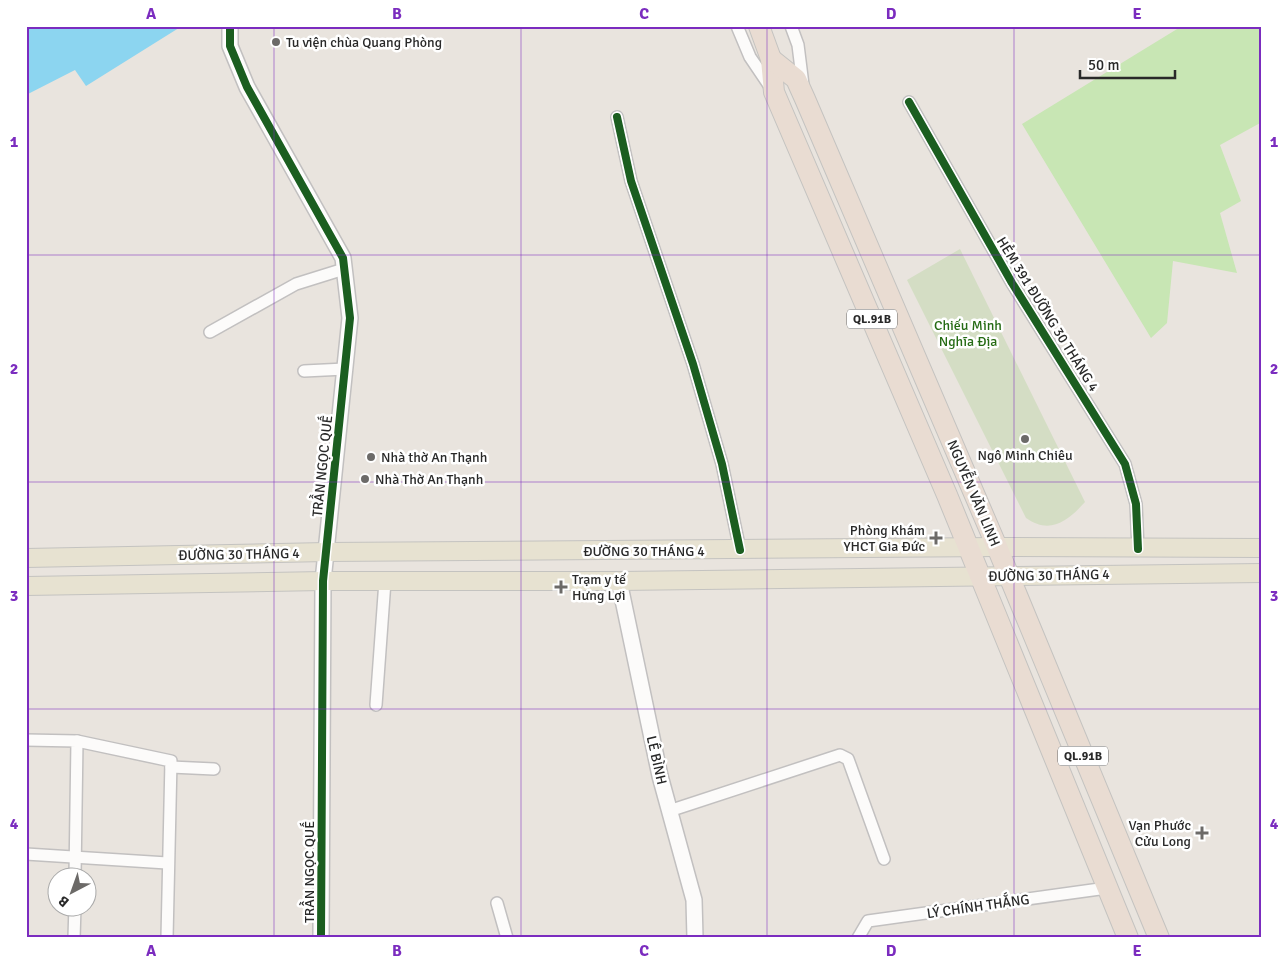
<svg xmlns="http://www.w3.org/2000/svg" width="1288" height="964" font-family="Signika,sans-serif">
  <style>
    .green { fill: #c8e6b4 }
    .cemetery { fill: #d4ddc4 }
    .water { fill: #8cd5f0 }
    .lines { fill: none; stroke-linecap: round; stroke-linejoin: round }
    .street-casing { stroke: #c2c0c0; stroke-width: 14 }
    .secondary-casing { stroke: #c2c0c0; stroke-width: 18 }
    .primary-casing { stroke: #c4c3c0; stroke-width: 20 }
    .highway-casing { stroke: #c4c3c0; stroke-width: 22 }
    .street { stroke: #fcfbfa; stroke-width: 11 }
    .secondary { stroke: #fcfbfa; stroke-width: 15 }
    .primary { stroke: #e7e2d1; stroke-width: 18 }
    .highway { stroke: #e9dcd2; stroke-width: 20 }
    .cycleway-casing { stroke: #fff; stroke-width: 11 }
    .cycleway { stroke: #1b5e20; stroke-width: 8 }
    .grid { fill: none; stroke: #7b2cbf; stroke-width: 1; stroke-opacity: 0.55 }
    .poi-dot { fill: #6c6a68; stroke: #fff; stroke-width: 2 }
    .labels { text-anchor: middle; stroke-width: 5; stroke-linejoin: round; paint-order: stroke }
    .shield { fill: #fff; stroke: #696969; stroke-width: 1 }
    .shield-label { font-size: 12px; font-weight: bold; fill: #292929 }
    .poi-label { font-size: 14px; fill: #292929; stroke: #fff; text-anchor: start }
    .street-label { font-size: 14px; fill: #292929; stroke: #fff }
    .park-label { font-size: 14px; fill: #256b14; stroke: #fff }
    .neatline { fill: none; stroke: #7b2cbf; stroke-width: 2 }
    .grid-label { font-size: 16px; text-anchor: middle; font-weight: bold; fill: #7b2cbf }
  </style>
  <rect width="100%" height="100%" fill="#e9e4de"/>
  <path class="green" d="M 1182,26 L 1262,26 L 1262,122 L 1220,145 L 1241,201 L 1220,213 L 1237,273 L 1173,261 L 1167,323 L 1151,338 L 1022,124 Z"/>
  <path class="cemetery" d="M 960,249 L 1085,502 C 1068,521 1050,535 1026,518 L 907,280 Z"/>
  <path class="water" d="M 26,26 L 182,26 L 86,86 L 75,70 L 26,95 Z"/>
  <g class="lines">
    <defs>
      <g id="street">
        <path d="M 737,26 L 750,57 L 771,88"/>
        <path d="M 791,26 L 798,45 L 803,85"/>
        <path d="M 909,102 L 1012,283 L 1125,464 L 1136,504 L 1138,549"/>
        <path d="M 617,117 L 631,181 L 693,364 L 722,464 L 740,550"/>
        <path d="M 210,332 L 296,284 L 344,269"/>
        <path d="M 304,371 L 345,369"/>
        <path d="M 376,705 L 385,581"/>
        <path d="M 26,740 L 77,741 L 75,876"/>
        <path d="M 77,741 L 171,761 L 167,938"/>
        <path d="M 171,767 L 214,769"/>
        <path d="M 669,811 L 840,755 L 848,759 L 884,859"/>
        <path d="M 26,854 L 167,863"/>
        <path d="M 497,903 L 507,938"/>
        <path d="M 74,938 L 75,906"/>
        <path d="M 858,938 L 868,921 L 1107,888"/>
      </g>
      <g id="secondary">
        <path d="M 230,26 L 230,46 L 247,87 L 343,258 L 350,318 L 323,581 L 321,938"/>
        <path d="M 619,581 L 660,776 L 694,900 L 695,938"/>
      </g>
      <g id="primary">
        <path d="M 26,558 L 326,552 L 997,547 L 1262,548"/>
        <path d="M 26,586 L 323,581 L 619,581 L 1262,573"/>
      </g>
      <g id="highway">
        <path d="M 759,26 L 771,59 L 774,92 L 947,495 L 1128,938"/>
        <path d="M 771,59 L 796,79 L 805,99 L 997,547 L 1159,938"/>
      </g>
    </defs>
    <use href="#street" class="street-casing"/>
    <use href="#secondary" class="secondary-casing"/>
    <use href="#primary" class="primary-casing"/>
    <use href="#highway" class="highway-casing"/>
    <use href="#street" class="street"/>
    <use href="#secondary" class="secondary"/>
    <use href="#primary" class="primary"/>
    <use href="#highway" class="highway"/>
    <defs>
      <g id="cycleway">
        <path d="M 230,26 L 230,46 L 247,87 L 343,258 L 350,318 L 323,581 L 321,938"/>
        <path d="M 909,102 L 1012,283 L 1125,464 L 1136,504 L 1138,549"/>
        <path d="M 617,117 L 631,181 L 693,364 L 722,464 L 740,550"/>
      </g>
    </defs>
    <use href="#cycleway" class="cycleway-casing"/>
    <use href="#cycleway" class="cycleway"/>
  </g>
  <path class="grid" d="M 274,26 L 274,938M 521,26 L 521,938M 767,26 L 767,938M 1014,26 L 1014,938M 26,255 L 1262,255M 26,482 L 1262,482M 26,709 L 1262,709"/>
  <g class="poi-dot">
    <circle cx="276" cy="42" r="5"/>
    <circle cx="1025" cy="439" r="5"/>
    <circle cx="371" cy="457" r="5"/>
    <circle cx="365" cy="479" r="5"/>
    <path d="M933.5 530.5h5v5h5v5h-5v5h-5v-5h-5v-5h5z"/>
    <path d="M558.5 579.5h5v5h5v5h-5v5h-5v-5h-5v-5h5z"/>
    <path d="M1199.5 825.5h5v5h5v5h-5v5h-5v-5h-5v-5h5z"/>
  </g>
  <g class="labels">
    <g class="shield">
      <rect x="847" y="309.5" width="50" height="19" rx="4"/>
      <rect x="1058" y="746.5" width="50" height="19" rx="4"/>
    </g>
    <g class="shield-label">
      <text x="872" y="323">QL.91B</text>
      <text x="1083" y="760">QL.91B</text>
    </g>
    <g class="poi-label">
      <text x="286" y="47">Tu viện chùa Quang Phòng</text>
      <text x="1025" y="460" text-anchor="middle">Ngô Minh Chiêu</text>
      <text x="381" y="462">Nhà thờ An Thạnh</text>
      <text x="375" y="484">Nhà Thờ An Thạnh</text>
      <text x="925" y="535" text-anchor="end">Phòng Khám<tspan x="925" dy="16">YHCT Gia Đức</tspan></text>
      <text x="572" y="584">Trạm y tế<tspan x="572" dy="16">Hưng Lợi</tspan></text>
      <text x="1191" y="830" text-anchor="end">Vạn Phước<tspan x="1191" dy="16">Cửu Long</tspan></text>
    </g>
    <g class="street-label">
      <text transform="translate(1048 314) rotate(58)" y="5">HẺM 391 ĐƯỜNG 30 THÁNG 4</text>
      <text transform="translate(322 466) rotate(-84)" y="5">TRẦN NGỌC QUẾ</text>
      <text transform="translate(974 493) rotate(67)" y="5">NGUYỄN VĂN LINH</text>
      <text x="644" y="556">ĐƯỜNG 30 THÁNG 4</text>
      <text transform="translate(239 554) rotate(-1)" y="5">ĐƯỜNG 30 THÁNG 4</text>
      <text transform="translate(1049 575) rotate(-1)" y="5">ĐƯỜNG 30 THÁNG 4</text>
      <text transform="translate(657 760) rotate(77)" y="5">LÊ BÌNH</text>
      <text transform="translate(309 872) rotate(-90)" y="5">TRẦN NGỌC QUẾ</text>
      <text transform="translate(978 906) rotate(-8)" y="5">LÝ CHÍNH THẮNG</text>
    </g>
    <g class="park-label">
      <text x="968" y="330">Chiếu Minh<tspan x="968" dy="16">Nghĩa Địa</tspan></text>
    </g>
  </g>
  <rect width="1288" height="964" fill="none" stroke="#ffffff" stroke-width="55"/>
  <g transform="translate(72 892) rotate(221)"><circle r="24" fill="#ffffff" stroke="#a9a9a9"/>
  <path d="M0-4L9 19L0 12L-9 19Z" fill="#6c6a68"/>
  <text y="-8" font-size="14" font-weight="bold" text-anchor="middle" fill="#292929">B</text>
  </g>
  <path d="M1080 70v8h95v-8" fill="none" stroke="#292929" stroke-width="2.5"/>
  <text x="1088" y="70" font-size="15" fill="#292929" stroke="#ffffff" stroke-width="4" paint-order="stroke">50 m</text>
  <rect x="28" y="28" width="1232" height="908" class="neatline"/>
  <g class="grid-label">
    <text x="151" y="19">A</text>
    <text x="397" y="19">B</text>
    <text x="644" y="19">C</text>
    <text x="891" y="19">D</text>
    <text x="1137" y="19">E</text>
    <text x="14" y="147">1</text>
    <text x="1274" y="147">1</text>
    <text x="14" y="374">2</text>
    <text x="1274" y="374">2</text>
    <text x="14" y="601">3</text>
    <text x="1274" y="601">3</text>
    <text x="14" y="829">4</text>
    <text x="1274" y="829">4</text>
    <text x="151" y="956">A</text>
    <text x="397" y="956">B</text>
    <text x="644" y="956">C</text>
    <text x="891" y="956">D</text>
    <text x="1137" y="956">E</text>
  </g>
</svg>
